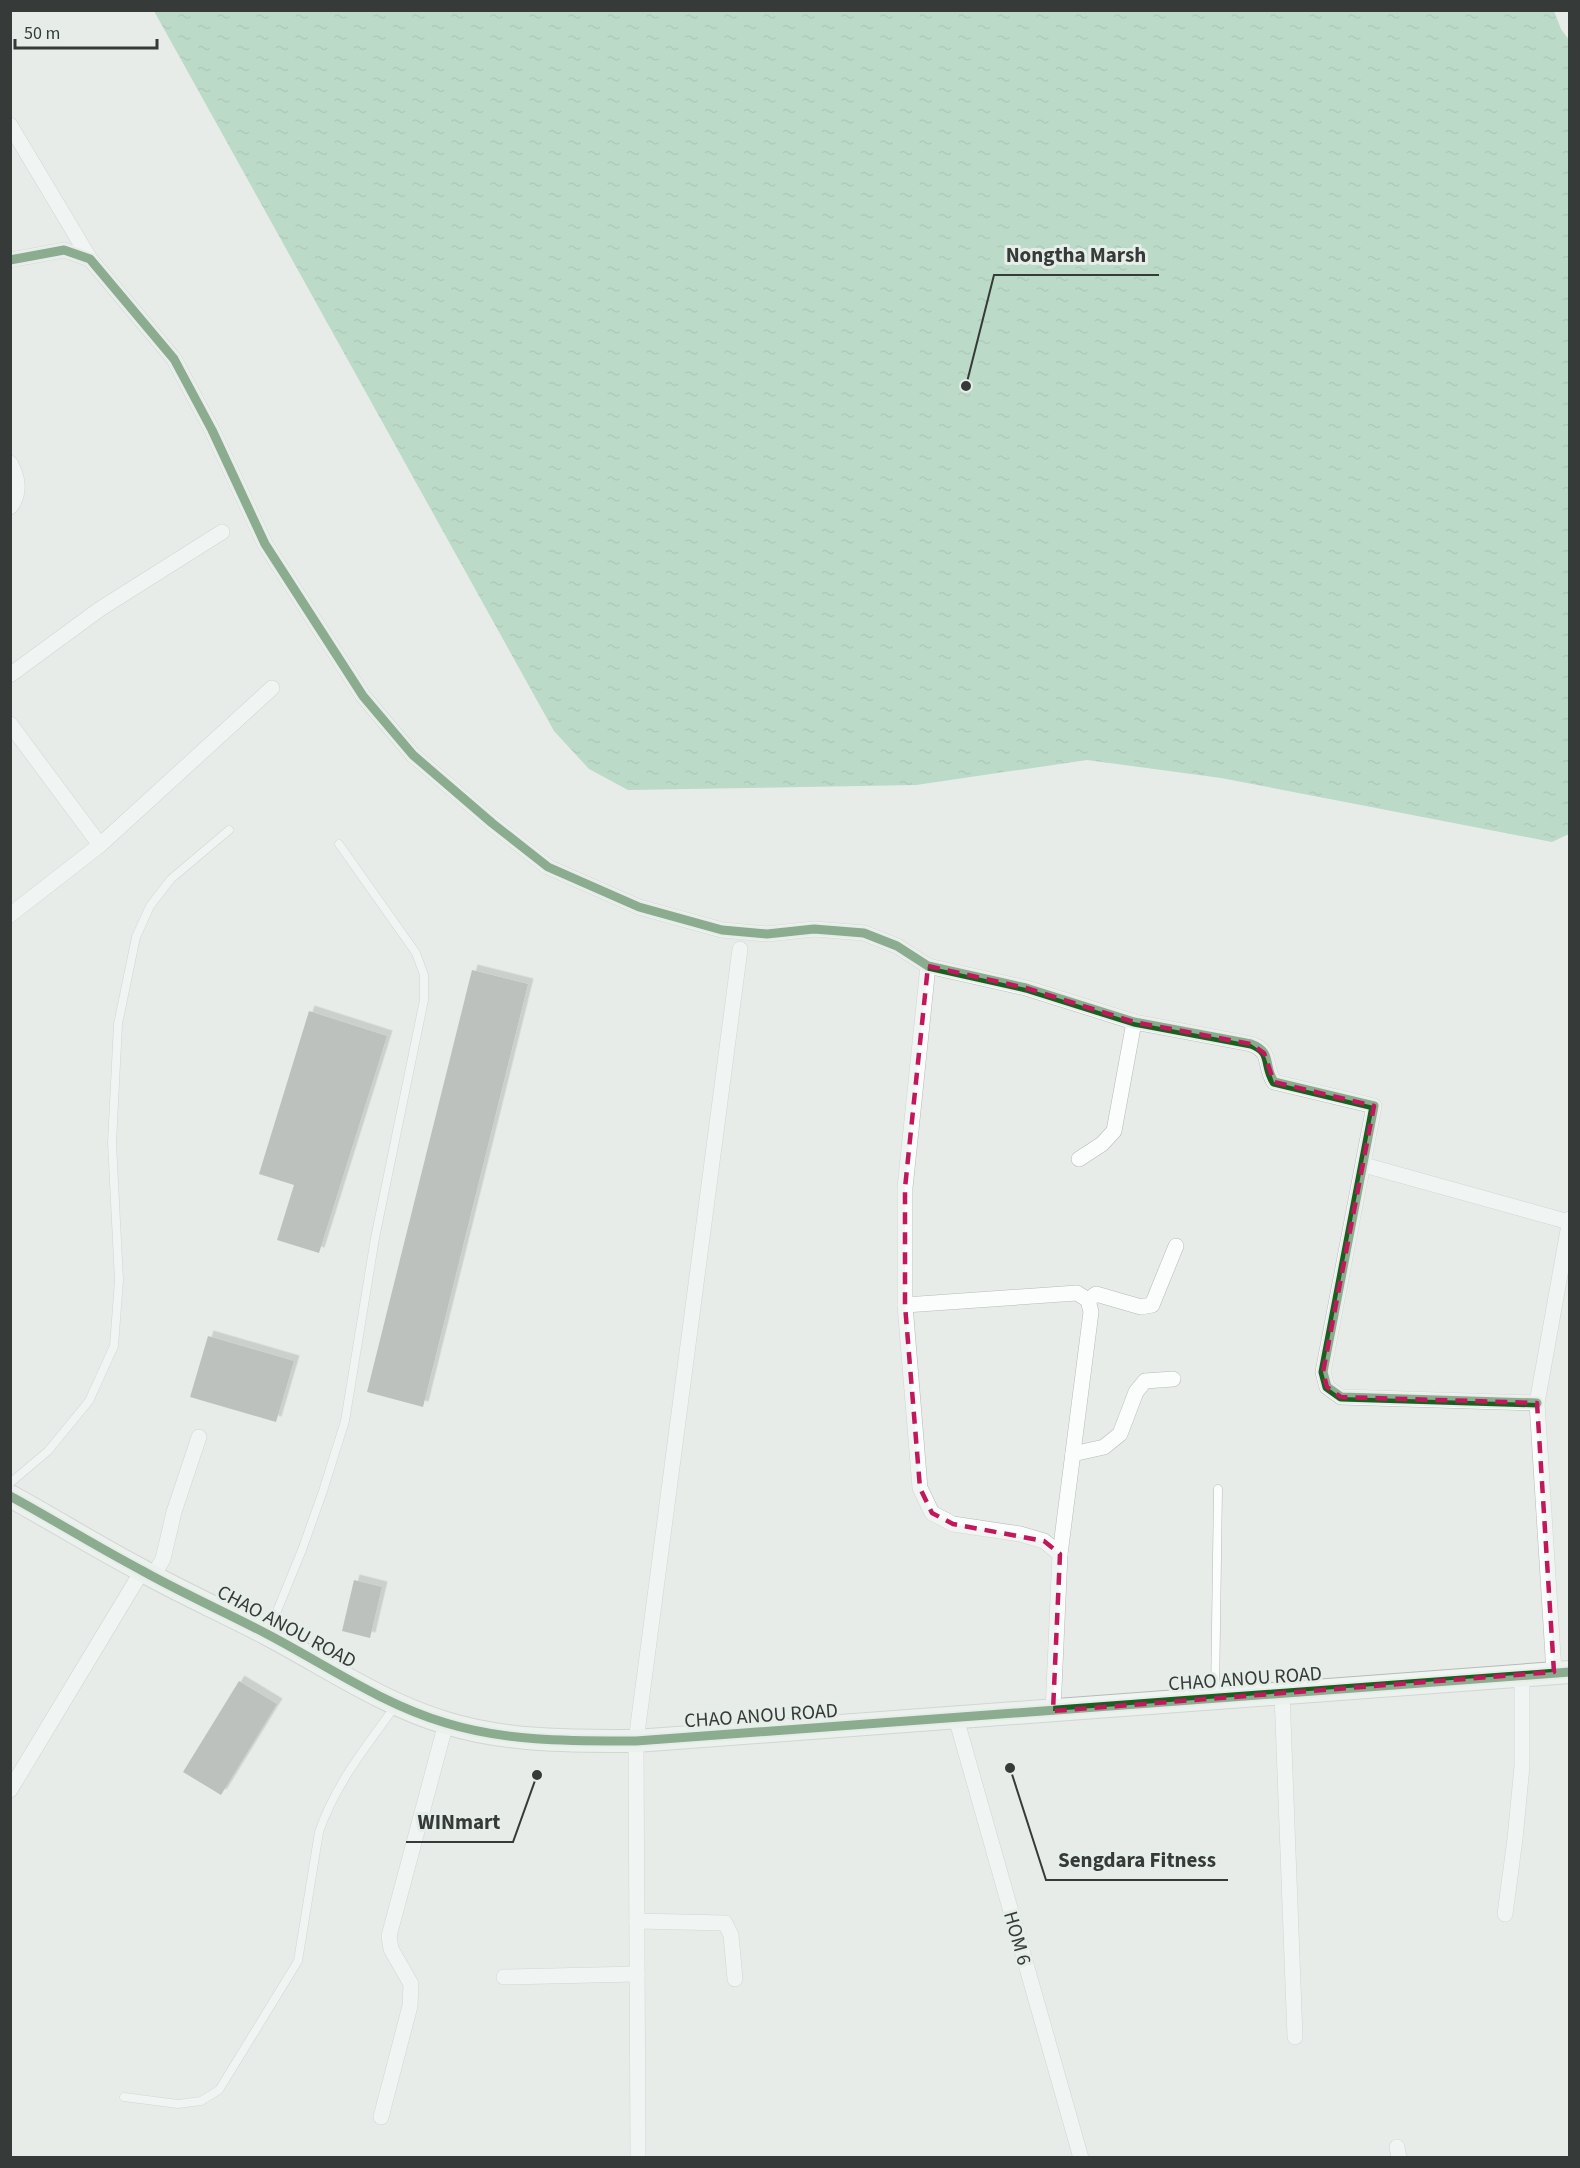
<svg xmlns="http://www.w3.org/2000/svg" width="1580" height="2168" font-family="'Source Sans 3',sans-serif">
  <style>
    .water { fill: url(#water-ripples) }
    .building { fill: #898c8a; filter: url(#shadow) }
    .lines { fill: none; stroke-linecap: round; stroke-linejoin: round }
    .lane-casing { stroke: #b7bab8; stroke-width: 9 }
    .street-casing { stroke: #b7bab8; stroke-width: 16 }
    .secondary-casing { stroke: #b7bab8; stroke-width: 24 }
    .lane { stroke: #fbfcfc; stroke-width: 8 }
    .street { stroke: #fbfcfc; stroke-width: 15 }
    .secondary { stroke: #f0f5f2; stroke-width: 22 }
    .cycleway-casing { stroke: #e5eee8; stroke-width: 13 }
    .cycleway { stroke: #1b5e20; stroke-width: 9 }
    .marked { fill: none; stroke: #c2185b; stroke-width: 4.5; stroke-dasharray: 12 8; stroke-linejoin: round }
    .labels { text-anchor: middle; stroke-width: 6; stroke-linejoin: round; paint-order: stroke }
    .street-label { font-size: 20px; fill: #363a38; stroke: #e5eee8 }
    .leader { fill: none; stroke: #363a38; stroke-width: 2 }
    .callout-dot { fill: #363a38; stroke: #e5eee8; stroke-width: 2 }
    .callout-label { font-size: 21px; text-anchor: middle; font-weight: bold; fill: #363a38; stroke: #e5eee8; stroke-width: 6; stroke-linejoin: round; paint-order: stroke }
  </style>
  <defs>
    <pattern id="water-ripples" width="26" height="14" patternUnits="userSpaceOnUse" patternTransform="scale(1.5)"><rect width="26" height="14" fill="#87c39f"/><path d="M2 4q2-2 4 0t4 0M15 11q2-2 4 0t4 0" fill="none" stroke="#6f9f83"/></pattern>
    <filter id="shadow"><feDropShadow dx="5.5" dy="-5.5" stdDeviation="0" flood-color="#0004"/></filter>
  </defs>
  <rect width="100%" height="100%" fill="#e7ece9"/>
  <path class="water" d="M 154,11 L 1554,11 L 1561,29 L 1570,41 L 1569,834 L 1552,842 L 1221,778 L 1087,760 L 916,785 L 628,790 L 589,769 L 554,731 Z"/>
  <g class="building">
    <path d="M 472,970 L 528,984 L 423,1407 L 367,1392 Z"/>
    <path d="M 309,1011 L 387,1036 L 319,1253 L 277,1240 L 294,1185 L 259,1174 Z"/>
    <path d="M 208,1336 L 294,1361 L 276,1422 L 190,1397 Z"/>
    <path d="M 354,1580 L 382,1587 L 370,1638 L 342,1631 Z"/>
    <path d="M 239,1681 L 277,1704 L 221,1795 L 183,1772 Z"/>
  </g>
  <g class="lines">
    <defs>
      <g id="lane">
        <path d="M 10,1483 L 48,1451 L 89,1401 L 114,1346 L 119,1280 L 112,1143 L 118,1024 L 136,937 L 150,906 L 171,879 L 229,830"/>
        <path d="M 268,1633 L 302,1550 L 323,1491 L 345,1421 L 375,1238 L 424,1000 L 424,975 L 416,953 L 339,844"/>
        <path d="M 1215,1696 L 1218,1489"/>
        <path d="M 124,2097 L 178,2104 L 201,2101 L 219,2090 L 298,1961 L 319,1832 C 336,1783 366,1747 396,1705"/>
      </g>
      <g id="street">
        <path d="M 10,125 L 90,259"/>
        <path d="M 10,260 L 64,250 L 90,259 L 174,359 L 212,430 L 265,544 L 363,696 L 413,755 L 492,823 L 548,867 L 639,907 L 722,930 L 767,934 L 814,929 L 864,933 L 897,946 L 928,966 L 1026,988 L 1134,1022 L 1251,1044 C 1273,1052 1263,1065 1274,1082 L 1374,1106 L 1323,1372 L 1327,1387 L 1341,1397 L 1537,1403"/>
        <path d="M 10,463 C 18,477 21,494 10,507"/>
        <path d="M 10,675 L 100,609 L 222,532"/>
        <path d="M 10,724 L 100,845"/>
        <path d="M 10,915 L 100,845 L 272,688"/>
        <path d="M 928,966 L 905,1188 L 905,1305 L 920,1488 L 932,1513 L 953,1524 L 1020,1534 L 1044,1541 L 1060,1554 L 1053,1711"/>
        <path d="M 1079,1159 L 1102,1144 L 1114,1131 L 1134,1022"/>
        <path d="M 1364,1165 L 1569,1222"/>
        <path d="M 1088,1300 L 1096,1294 L 1141,1307 L 1152,1305 L 1176,1246"/>
        <path d="M 905,1305 L 1077,1293 L 1088,1300 L 1091,1312 L 1060,1554"/>
        <path d="M 1073,1454 L 1104,1447 L 1120,1434 L 1136,1392 L 1145,1381 L 1173,1379"/>
        <path d="M 153,1576 L 163,1559 L 174,1512 L 199,1437"/>
        <path d="M 1554,1672 L 1537,1403 L 1570,1219"/>
        <path d="M 1282,1693 L 1295,2037"/>
        <path d="M 956,1718 L 1081,2158"/>
        <path d="M 10,1790 L 142,1571"/>
        <path d="M 1505,1914 L 1515,1839 L 1522,1766 L 1522,1675"/>
        <path d="M 637,1921 L 725,1923 L 731,1935 L 735,1979"/>
        <path d="M 504,1977 L 637,1974"/>
        <path d="M 381,2117 L 410,2006 L 411,1984 L 391,1949 L 389,1936 L 446,1723"/>
        <path d="M 1397,2147 L 1399,2158"/>
        <path d="M 638,2158 L 636,1741 L 740,949"/>
      </g>
      <path id="secondary" d="M 10,1496 C 54,1520 97,1547 141,1570 C 182,1593 225,1612 267,1634 C 326,1665 382,1704 446,1723 C 508,1742 572,1741 636,1741 L 1570,1672"/>
    </defs>
    <use href="#lane" class="lane-casing"/>
    <use href="#street" class="street-casing"/>
    <use href="#secondary" class="secondary-casing"/>
    <use href="#lane" class="lane"/>
    <use href="#street" class="street"/>
    <use href="#secondary" class="secondary"/>
    <defs>
      <g id="cycleway">
        <path d="M 10,260 L 64,250 L 90,259 L 174,359 L 212,430 L 265,544 L 363,696 L 413,755 L 492,823 L 548,867 L 639,907 L 722,930 L 767,934 L 814,929 L 864,933 L 897,946 L 928,966 L 1026,988 L 1134,1022 L 1251,1044 C 1273,1052 1263,1065 1274,1082 L 1374,1106 L 1323,1372 L 1327,1387 L 1341,1397 L 1537,1403"/>
        <path d="M 10,1496 C 54,1520 97,1547 141,1570 C 182,1593 225,1612 267,1634 C 326,1665 382,1704 446,1723 C 508,1742 572,1741 636,1741 L 1570,1672"/>
      </g>
    </defs>
    <use href="#cycleway" class="cycleway-casing"/>
    <use href="#cycleway" class="cycleway"/>
  </g>
  <path d="M0 0H1580V2168H0ZM 928,966 L 1026,988 L 1134,1022 L 1251,1044 L 1264,1053 L 1274,1082 L 1374,1106 L 1323,1372 L 1327,1387 L 1341,1397 L 1537,1403 L 1554,1672 L 1053,1711 L 1060,1554 L 1044,1541 L 953,1524 L 932,1513 L 920,1488 L 905,1305 L 905,1188 Z" fill="#e7ece9" fill-opacity=".55" fill-rule="evenodd"/>
  <path class="marked" d="M 928,966 L 1026,988 L 1134,1022 L 1251,1044 L 1264,1053 L 1274,1082 L 1374,1106 L 1323,1372 L 1327,1387 L 1341,1397 L 1537,1403 L 1554,1672 L 1053,1711 L 1060,1554 L 1044,1541 L 953,1524 L 932,1513 L 920,1488 L 905,1305 L 905,1188 Z"/>
  <g class="labels">
    <g class="street-label">
      <text transform="translate(287 1626) rotate(28)" y="7">CHAO ANOU ROAD</text>
      <text transform="translate(1245 1678) rotate(-4)" y="7">CHAO ANOU ROAD</text>
      <text transform="translate(761 1715) rotate(-4)" y="7">CHAO ANOU ROAD</text>
      <text transform="translate(1018 1938) rotate(74)" y="7">HOM 6</text>
    </g>
  </g>
  <path class="leader" d="M966 386L994 275H1159M537 1775L513 1842H406M1010 1768L1046 1880H1228"/>
  <g class="callout-dot">
    <circle cx="966" cy="386" r="6"/>
    <circle cx="537" cy="1775" r="6"/>
    <circle cx="1010" cy="1768" r="6"/>
  </g>
  <g class="callout-label">
    <text x="1076" y="262">Nongtha Marsh</text>
    <text x="459" y="1829">WINmart</text>
    <text x="1137" y="1867">Sengdara Fitness</text>
  </g>
  <rect width="1580" height="2168" fill="none" stroke="#363a38" stroke-width="24"/>
  <path d="M15 39v9h142v-9" fill="none" stroke="#363a38" stroke-width="3"/>
  <text x="24" y="39" font-size="18" fill="#363a38" stroke="#e5eee8" stroke-width="4.5" paint-order="stroke">50 m</text>
</svg>
